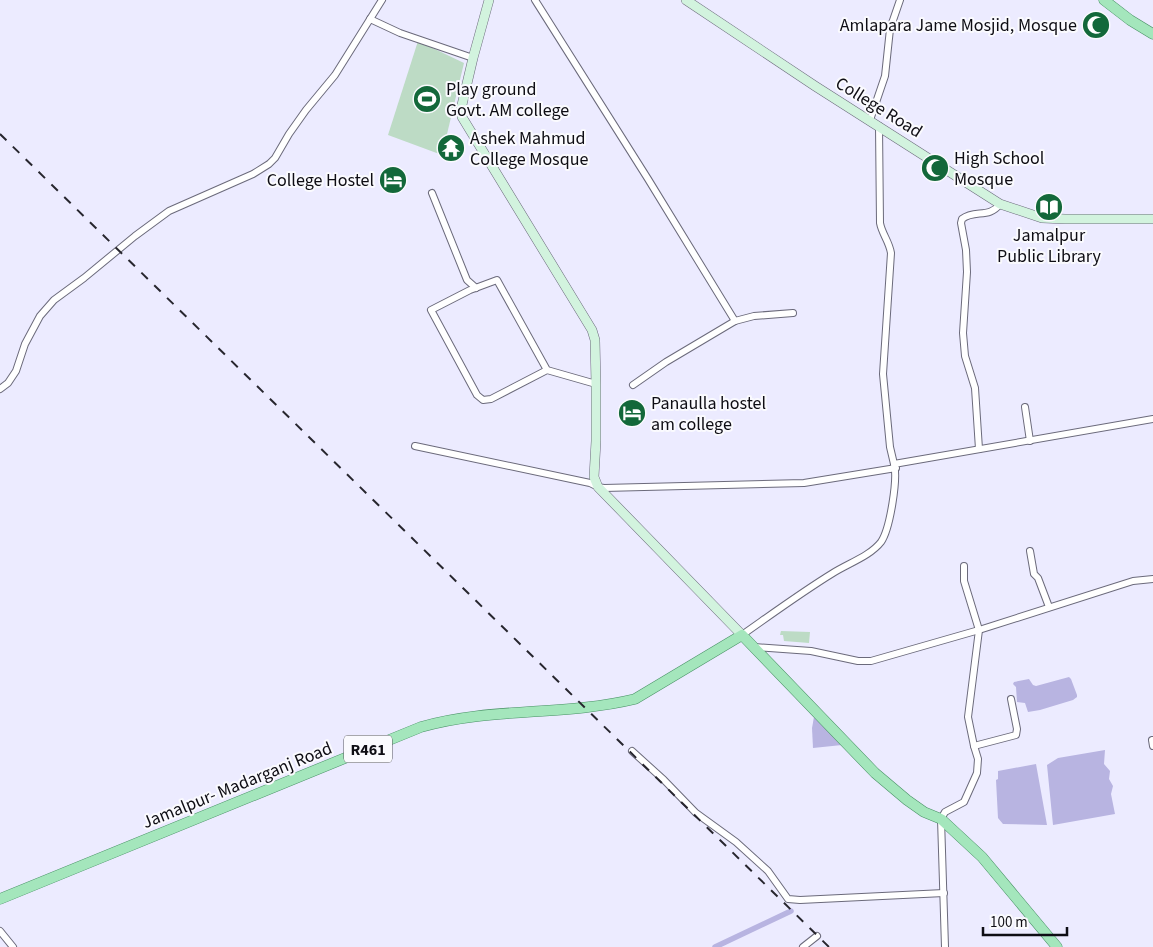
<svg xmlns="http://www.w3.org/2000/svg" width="1153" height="947" font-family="'Source Sans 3',sans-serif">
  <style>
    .green { fill: #bddbc5 }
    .water { fill: #b8b4e1 }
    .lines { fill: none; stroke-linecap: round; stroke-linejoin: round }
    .canal { stroke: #b8b4e1; stroke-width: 5.5 }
    .street-casing { stroke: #6b6a7b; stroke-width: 8 }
    .secondary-casing { stroke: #6b6a7b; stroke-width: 10 }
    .primary-casing { stroke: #489065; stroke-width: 11 }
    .street { stroke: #fff; stroke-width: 6 }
    .secondary { stroke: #d2f3de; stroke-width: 9 }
    .primary { stroke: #a4e6bc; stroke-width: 10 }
    .rail { stroke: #27262e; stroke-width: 2; stroke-dasharray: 9 9; stroke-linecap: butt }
    .labels { text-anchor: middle; stroke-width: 4; stroke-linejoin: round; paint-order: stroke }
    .shield { fill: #fafafe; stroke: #55545a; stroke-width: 1 }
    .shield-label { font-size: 16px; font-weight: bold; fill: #0e0d14 }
    .poi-label { font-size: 18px; fill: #0e0d14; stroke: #fafafe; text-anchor: start }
    .street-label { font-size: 18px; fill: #0e0d14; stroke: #fafafe }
  </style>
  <rect width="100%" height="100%" fill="#ecebff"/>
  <g class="green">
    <path d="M 418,41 L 464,63 L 442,155 L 388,135 Z"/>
    <path d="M 781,631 L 810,632 L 809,643 L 784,641 L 783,635 L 780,635 Z"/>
  </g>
  <g class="water">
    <path d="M 1069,677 L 1071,679 L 1077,695 L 1077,697 L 1073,700 L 1040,710 L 1028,712 L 1025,703 L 1017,702 L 1016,687 L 1013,684 L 1014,682 L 1029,679 L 1033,685 L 1036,686 Z"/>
    <path d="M 814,717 L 842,745 L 813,748 L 812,728 Z"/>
    <path d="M 1105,750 L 1104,764 L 1110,771 L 1109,779 L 1113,786 L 1111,794 L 1115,814 L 1053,825 L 1047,765 L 1058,758 Z"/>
    <path d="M 1036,764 L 1047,825 L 1003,824 L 998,818 L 996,780 L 998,779 L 998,771 Z"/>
  </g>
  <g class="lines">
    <path class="canal" d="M 715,947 L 791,911"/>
    <defs>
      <g id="street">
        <path d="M 535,0 L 648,179 L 735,321"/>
        <path d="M 370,19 L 400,33 L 473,58"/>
        <path d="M 870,120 L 885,76 L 890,29 L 900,0"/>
        <path d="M 879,126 L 880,223 C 882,234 889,241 891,253 L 883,374 L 890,447 L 894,464"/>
        <path d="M 432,193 L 467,280 L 476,288"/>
        <path d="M 547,370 L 491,399 L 483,400 L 477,395 L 431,310 L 470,290 L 497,280 L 547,370 L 596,384"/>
        <path d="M 633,385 L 666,362 L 735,321 L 754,316 L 793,313"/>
        <path d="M 0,389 L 8,383 L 16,371 L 25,344 L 40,316 L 54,300 L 84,278 L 135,236 L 169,211 L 253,174 L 269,164 L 275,158 L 289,134 L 306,110 L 335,75 L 382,0"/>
        <path d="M 1025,407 L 1030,441"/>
        <path d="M 415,446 L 590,483 L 598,487 L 604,488 L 804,483 L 896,468"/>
        <path d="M 979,449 L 975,388 L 965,356 L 963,333 L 967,272 L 966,250 L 961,223 L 962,219 C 975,209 989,219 1000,204"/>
        <path d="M 1030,551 L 1034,574 L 1038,578 L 1049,607"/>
        <path d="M 742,635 C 772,614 802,592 833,573 C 849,563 870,556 881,542 C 890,529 898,479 894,464 L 1153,419"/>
        <path d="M 754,647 L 811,651 L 858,661 L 871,661 L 979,630 L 1133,581 L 1153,579"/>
        <path d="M 1152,740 L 1153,746"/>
        <path d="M 974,746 L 1016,735 L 1017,729 L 1011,699"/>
        <path d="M 632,751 L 664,780 L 696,813 L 736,842 L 768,871 L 788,899 L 800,900 L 944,893"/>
        <path d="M 0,931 L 13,947"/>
        <path d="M 803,947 L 817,936"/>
        <path d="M 945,947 L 941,819 L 945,812 L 964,802 L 977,773 L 978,759 L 974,746 L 968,717 L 979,630 L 964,581 L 964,566"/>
      </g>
      <g id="secondary">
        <path d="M 489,0 L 473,58 L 461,109 L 462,117 L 592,330 L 595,340 L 596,384 L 596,441 L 594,477 L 598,487 L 742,635"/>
        <path d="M 686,0 L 815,86 L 1000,204 L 1042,218 L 1065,219 L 1153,219"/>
      </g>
      <g id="primary">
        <path d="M 1104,0 L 1130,20 L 1153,34"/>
        <path d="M 0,899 L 421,727 C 490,707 565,716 635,699 L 742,635 L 875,773 L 907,800 L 924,812 L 941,819 L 982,857 L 1057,947"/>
      </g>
    </defs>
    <use href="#street" class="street-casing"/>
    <use href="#secondary" class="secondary-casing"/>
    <use href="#primary" class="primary-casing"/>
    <use href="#street" class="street"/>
    <use href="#secondary" class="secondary"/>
    <use href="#primary" class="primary"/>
    <path class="rail" d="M 0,134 L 829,947"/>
  </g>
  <defs>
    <symbol id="mosque-disc" viewBox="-11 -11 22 22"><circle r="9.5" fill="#13683a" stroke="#fafafe"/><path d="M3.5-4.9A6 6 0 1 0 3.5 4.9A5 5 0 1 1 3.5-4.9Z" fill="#fff"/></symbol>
    <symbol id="stadium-disc" viewBox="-11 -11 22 22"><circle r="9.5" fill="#13683a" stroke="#fafafe"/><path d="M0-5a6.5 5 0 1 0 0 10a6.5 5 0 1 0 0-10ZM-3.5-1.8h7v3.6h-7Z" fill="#fff"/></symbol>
    <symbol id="temple-disc" viewBox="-11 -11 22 22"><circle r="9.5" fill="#13683a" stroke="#fafafe"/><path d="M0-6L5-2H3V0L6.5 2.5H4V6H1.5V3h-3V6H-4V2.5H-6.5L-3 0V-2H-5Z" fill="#fff"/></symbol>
    <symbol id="hotel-disc" viewBox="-11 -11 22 22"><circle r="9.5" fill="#13683a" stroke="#fafafe"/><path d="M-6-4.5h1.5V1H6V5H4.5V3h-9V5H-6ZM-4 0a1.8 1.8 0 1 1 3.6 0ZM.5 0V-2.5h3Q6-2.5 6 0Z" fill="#fff"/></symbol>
    <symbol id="library-disc" viewBox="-11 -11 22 22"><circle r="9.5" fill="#13683a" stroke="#fafafe"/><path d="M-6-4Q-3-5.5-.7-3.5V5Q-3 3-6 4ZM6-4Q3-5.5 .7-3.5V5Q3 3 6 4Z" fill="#fff"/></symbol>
  </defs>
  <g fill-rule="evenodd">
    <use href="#mosque-disc" x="1080" y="9" width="32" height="32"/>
    <use href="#stadium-disc" x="411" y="83" width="32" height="32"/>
    <use href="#temple-disc" x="435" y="132" width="32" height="32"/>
    <use href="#mosque-disc" x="919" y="152" width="32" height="32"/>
    <use href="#hotel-disc" x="377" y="164" width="32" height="32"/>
    <use href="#library-disc" x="1033" y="191" width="32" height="32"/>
    <use href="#hotel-disc" x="616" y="397" width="32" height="32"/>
  </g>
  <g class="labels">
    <rect class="shield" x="344" y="735.5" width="48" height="27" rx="4"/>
    <g class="shield-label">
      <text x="368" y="755">R461</text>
    </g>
    <g class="poi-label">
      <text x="1077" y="31" text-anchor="end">Amlapara Jame Mosjid, Mosque</text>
      <text x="446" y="95">Play ground<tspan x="446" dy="21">Govt. AM college</tspan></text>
      <text x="470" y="144">Ashek Mahmud<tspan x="470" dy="21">College Mosque</tspan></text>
      <text x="954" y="164">High School<tspan x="954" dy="21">Mosque</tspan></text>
      <text x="374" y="186" text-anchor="end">College Hostel</text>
      <text x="1049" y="241" text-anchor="middle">Jamalpur<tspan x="1049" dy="21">Public Library</tspan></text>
      <text x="651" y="409">Panaulla hostel<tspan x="651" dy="21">am college</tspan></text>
    </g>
    <g class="street-label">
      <text transform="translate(879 107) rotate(32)" y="6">College Road</text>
      <text transform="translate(237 785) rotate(-22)" y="6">Jamalpur- Madarganj Road</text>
    </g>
  </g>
  <path d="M983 927v8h84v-8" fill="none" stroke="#0e0d14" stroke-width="2.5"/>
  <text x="990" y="927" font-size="15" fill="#0e0d14" stroke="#fafafe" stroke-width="4" paint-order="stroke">100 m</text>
</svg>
